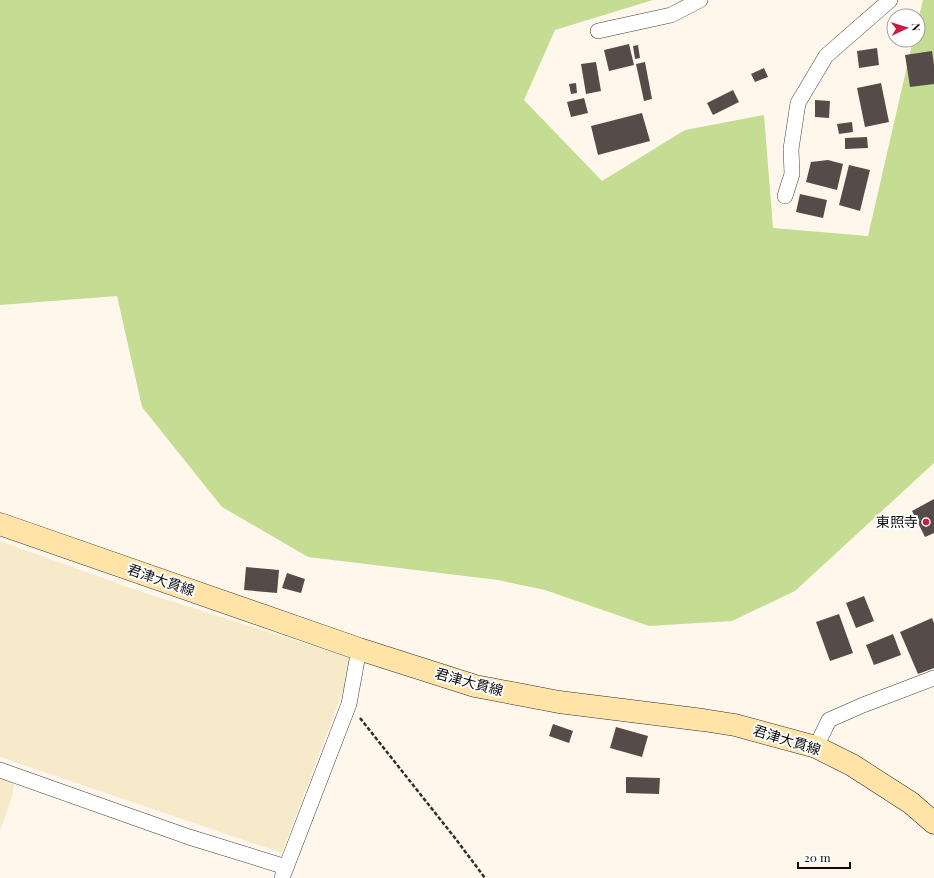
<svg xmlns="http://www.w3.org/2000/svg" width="934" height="878" font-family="'Playfair Display','Noto Sans JP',serif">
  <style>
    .farmland { fill: #f7eacb }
    .forest { fill: #c4dd92 }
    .building { fill: #564b48 }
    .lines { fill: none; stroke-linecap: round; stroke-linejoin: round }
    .minor-casing { stroke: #404040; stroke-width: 16 }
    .secondary-casing { stroke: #2f2f2f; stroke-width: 23 }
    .path { stroke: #2f2f2f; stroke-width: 2.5; stroke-dasharray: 4 2; stroke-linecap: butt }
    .minor { stroke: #fff; stroke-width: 15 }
    .secondary { stroke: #ffe3a7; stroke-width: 22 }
    .poi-dot { fill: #c51c49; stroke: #fff; stroke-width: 1.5 }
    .labels { text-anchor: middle; stroke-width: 4; stroke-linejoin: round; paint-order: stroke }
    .poi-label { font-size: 14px; fill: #0d0d0d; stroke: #fff; text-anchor: end }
    .street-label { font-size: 14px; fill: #0d0d0d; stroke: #fff }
  </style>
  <rect width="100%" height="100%" fill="#fff7ec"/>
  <g class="farmland">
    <path d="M 0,541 L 142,592 L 355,659 L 282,853 L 0,757 Z"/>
    <path d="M 0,778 L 14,784 L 12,797 L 0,831 Z"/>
  </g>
  <path class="forest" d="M 0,0 L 653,0 L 555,30 L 524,100 L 602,181 L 685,130 L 764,115 L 773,228 L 868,236 L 913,40 L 918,40 L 918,20 L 923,0 L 934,0 L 934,463 L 795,591 L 732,621 L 649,626 L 545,590 L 498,580 L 308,557 L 222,507 L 142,407 L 117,296 L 0,305 Z"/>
  <g class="building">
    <path d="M 629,44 L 634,65 L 609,71 L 604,50 Z"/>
    <path d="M 638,45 L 640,58 L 635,59 L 633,46 Z"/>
    <path d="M 877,48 L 879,65 L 859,68 L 857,51 Z"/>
    <path d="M 932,51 L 934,65 L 934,84 L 910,87 L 905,55 Z"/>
    <path d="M 596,62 L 601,91 L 586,94 L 581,64 Z"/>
    <path d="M 645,62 L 652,99 L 644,101 L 636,64 Z"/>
    <path d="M 764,68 L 768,77 L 755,82 L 751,74 Z"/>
    <path d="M 576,83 L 577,93 L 571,94 L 569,84 Z"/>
    <path d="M 881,83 L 889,122 L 865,127 L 857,88 Z"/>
    <path d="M 733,90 L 739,102 L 713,115 L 707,103 Z"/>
    <path d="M 584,98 L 588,113 L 571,117 L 567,102 Z"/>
    <path d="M 815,100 L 830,101 L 829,118 L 815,117 Z"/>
    <path d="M 642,113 L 650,141 L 598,155 L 591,126 Z"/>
    <path d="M 852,122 L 853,132 L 839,134 L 837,124 Z"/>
    <path d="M 867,137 L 868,148 L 845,149 L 845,138 Z"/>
    <path d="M 828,160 L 843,164 L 837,190 L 806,182 L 811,162 Z"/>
    <path d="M 849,165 L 870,170 L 860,211 L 839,205 Z"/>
    <path d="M 800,194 L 827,200 L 823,218 L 796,212 Z"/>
    <path d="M 934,499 L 934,533 L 925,537 L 912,511 Z"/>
    <path d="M 246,567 L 279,570 L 277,593 L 244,590 Z"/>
    <path d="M 287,573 L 305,579 L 301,593 L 282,588 Z"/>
    <path d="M 864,596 L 874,621 L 856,628 L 846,603 Z"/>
    <path d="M 839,614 L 853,653 L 830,661 L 816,622 Z"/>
    <path d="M 932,618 L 934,623 L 934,668 L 918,674 L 900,632 Z"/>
    <path d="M 893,634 L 901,655 L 874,665 L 866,645 Z"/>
    <path d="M 553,724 L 573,731 L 569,743 L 549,736 Z"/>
    <path d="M 616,727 L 648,736 L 642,757 L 610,748 Z"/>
    <path d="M 626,777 L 660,778 L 659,794 L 626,793 Z"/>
  </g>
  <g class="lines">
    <defs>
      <g id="minor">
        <path d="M 598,31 L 671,15 L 700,0"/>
        <path d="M 785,196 L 792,174 L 791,149 L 798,103 L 826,56 L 890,0"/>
        <path d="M 816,747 L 829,720 L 863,705 L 934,678"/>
        <path d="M 0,770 L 189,837 L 286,867"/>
        <path d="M 282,878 L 349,704 L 359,649"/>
      </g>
      <path id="secondary" d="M 0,524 L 359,649 L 475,686 L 559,702 L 703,720 L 735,725 L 816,747 L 852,765 L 911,803 L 934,823"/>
    </defs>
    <use href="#minor" class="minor-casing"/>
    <use href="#secondary" class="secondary-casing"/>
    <path class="path" d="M 360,718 L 455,838 L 485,878"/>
    <use href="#minor" class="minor"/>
    <use href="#secondary" class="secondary"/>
  </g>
  <circle class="poi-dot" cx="926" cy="522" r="4"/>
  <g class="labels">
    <g class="poi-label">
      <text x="918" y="527">東照寺</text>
    </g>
    <g class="street-label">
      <text transform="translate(161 580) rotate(19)" y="5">君津大貫線</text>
      <text transform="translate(469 682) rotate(15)" y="5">君津大貫線</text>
      <text transform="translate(787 740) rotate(17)" y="5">君津大貫線</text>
    </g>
  </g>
  <g transform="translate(906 28) rotate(86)"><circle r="19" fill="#ffffff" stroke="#9e9e9e"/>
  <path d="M0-3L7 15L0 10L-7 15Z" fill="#c51c49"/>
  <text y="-6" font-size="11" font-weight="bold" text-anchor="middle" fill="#0d0d0d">N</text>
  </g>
  <path d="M798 862v6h52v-6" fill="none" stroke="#0d0d0d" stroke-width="2"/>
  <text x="804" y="862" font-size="12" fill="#0d0d0d" stroke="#ffffff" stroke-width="3" paint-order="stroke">20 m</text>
</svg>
